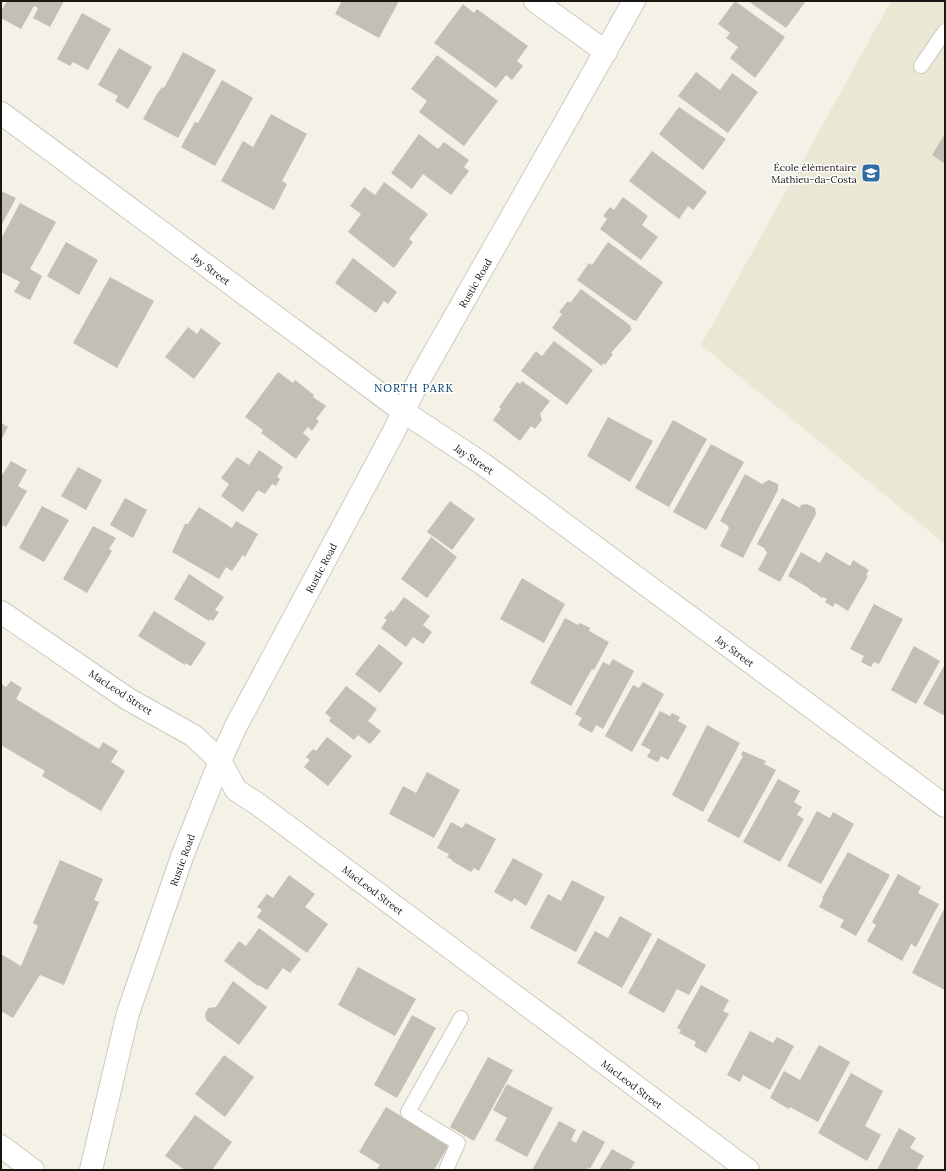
<svg xmlns="http://www.w3.org/2000/svg" width="946" height="1171" font-family="Lora,serif">
  <style>
    .built { fill: #eae7d4 }
    .building { fill: #c2c0b5 }
    .lines { fill: none; stroke-linecap: round; stroke-linejoin: round }
    .service-casing { stroke: #cccabf; stroke-width: 16 }
    .minor-casing { stroke: #cccabf; stroke-width: 24 }
    .secondary-casing { stroke: #cccabf; stroke-width: 24 }
    .service { stroke: #fff; stroke-width: 14 }
    .minor { stroke: #fff; stroke-width: 22 }
    .secondary { stroke: #fff; stroke-width: 22 }
    .labels { text-anchor: middle; stroke-width: 3; stroke-linejoin: round; paint-order: stroke }
    .poi-label { font-size: 10px; fill: #181714; stroke: #fff; text-anchor: end }
    .street-label { font-size: 10px; fill: #181714; stroke: #fff }
    .neighbourhood-label { font-size: 11px; letter-spacing: 1px; fill: #003f6e; stroke: #fff }
  </style>
  <rect width="100%" height="100%" fill="#f4f2e7"/>
  <path class="built" d="M 891,1 L 945,1 L 945,544 L 701,345 Z"/>
  <g class="building">
    <path d="M 7,1 L 64,1 L 50,27 L 33,18 L 38,8 L 34,6 L 21,29 L 1,18 L 1,11 Z"/>
    <path d="M 342,1 L 399,1 L 379,38 L 335,14 Z"/>
    <path d="M 735,1 L 785,37 L 755,78 L 730,58 L 738,47 L 726,38 L 730,33 L 718,24 Z"/>
    <path d="M 748,1 L 806,1 L 786,28 Z"/>
    <path d="M 463,4 L 474,13 L 477,9 L 528,46 L 517,61 L 523,66 L 512,80 L 506,75 L 496,88 L 434,43 Z"/>
    <path d="M 82,13 L 111,29 L 88,70 L 73,62 L 70,66 L 57,59 Z"/>
    <path d="M 119,48 L 152,67 L 128,109 L 115,101 L 118,96 L 98,85 Z"/>
    <path d="M 183,52 L 216,70 L 178,138 L 143,119 L 157,94 L 162,87 L 164,88 Z"/>
    <path d="M 437,55 L 498,101 L 464,146 L 419,112 L 427,101 L 411,89 Z"/>
    <path d="M 696,72 L 720,90 L 732,73 L 758,92 L 728,133 L 678,96 Z"/>
    <path d="M 222,80 L 253,98 L 215,166 L 181,147 L 195,122 L 198,123 Z"/>
    <path d="M 679,107 L 726,139 L 703,170 L 659,134 Z"/>
    <path d="M 271,114 L 307,134 L 282,181 L 287,184 L 274,210 L 221,181 L 243,141 L 253,147 Z"/>
    <path d="M 419,134 L 438,149 L 444,142 L 469,160 L 464,167 L 469,171 L 451,195 L 423,174 L 412,189 L 391,173 Z"/>
    <path d="M 945,134 L 945,164 L 932,155 Z"/>
    <path d="M 652,151 L 707,192 L 693,210 L 688,206 L 679,219 L 629,181 Z"/>
    <path d="M 384,182 L 428,214 L 409,239 L 413,242 L 394,268 L 348,232 L 361,214 L 350,206 L 364,187 L 375,195 Z"/>
    <path d="M 1,191 L 16,198 L 1,226 Z"/>
    <path d="M 623,197 L 648,216 L 642,225 L 658,237 L 641,260 L 600,229 L 607,219 L 603,216 L 610,207 L 614,210 Z"/>
    <path d="M 20,203 L 56,222 L 30,269 L 42,276 L 30,300 L 14,292 L 20,282 L 1,272 L 1,239 Z"/>
    <path d="M 66,242 L 98,260 L 79,295 L 47,276 Z"/>
    <path d="M 608,242 L 663,282 L 636,321 L 633,320 L 577,280 L 589,263 L 592,265 Z"/>
    <path d="M 353,258 L 397,292 L 388,304 L 384,301 L 376,313 L 335,283 Z"/>
    <path d="M 110,277 L 154,301 L 117,368 L 73,343 Z"/>
    <path d="M 581,289 L 631,326 L 630,328 L 632,329 L 611,353 L 613,354 L 605,365 L 603,363 L 602,366 L 552,328 L 562,314 L 559,312 L 568,301 L 570,303 Z"/>
    <path d="M 188,327 L 197,334 L 201,328 L 221,343 L 194,379 L 165,357 Z"/>
    <path d="M 554,341 L 593,370 L 567,405 L 521,371 L 536,351 L 542,356 Z"/>
    <path d="M 278,372 L 293,383 L 295,380 L 314,395 L 313,397 L 326,406 L 316,419 L 319,421 L 312,431 L 308,427 L 303,433 L 310,439 L 296,459 L 261,433 L 263,430 L 245,417 Z"/>
    <path d="M 522,381 L 550,401 L 540,414 L 542,420 L 535,429 L 531,426 L 520,441 L 493,420 L 501,409 L 499,407 L 517,382 L 520,384 Z"/>
    <path d="M 608,417 L 653,441 L 630,482 L 587,456 Z"/>
    <path d="M 673,420 L 707,439 L 669,507 L 635,488 Z"/>
    <path d="M 1,423 L 8,427 L 1,440 Z"/>
    <path d="M 711,444 L 744,462 L 706,530 L 673,512 Z"/>
    <path d="M 259,450 L 283,467 L 277,477 L 280,479 L 276,486 L 272,484 L 265,494 L 258,490 L 243,512 L 221,496 L 229,484 L 221,478 L 237,457 L 249,465 Z"/>
    <path d="M 11,461 L 27,470 L 18,486 L 27,491 L 6,527 L 3,525 L 1,530 L 1,477 Z"/>
    <path d="M 78,467 L 102,480 L 86,510 L 61,496 Z"/>
    <path d="M 745,474 L 762,484 L 769,480 L 778,484 L 778,490 L 743,558 L 720,546 L 729,528 L 727,525 L 720,521 Z"/>
    <path d="M 125,498 L 147,510 L 133,538 L 110,525 Z"/>
    <path d="M 782,498 L 800,508 L 801,505 L 807,504 L 815,508 L 816,514 L 780,582 L 758,570 L 767,553 L 764,548 L 757,544 Z"/>
    <path d="M 450,501 L 475,519 L 452,550 L 427,532 Z"/>
    <path d="M 42,506 L 69,520 L 44,562 L 19,548 Z"/>
    <path d="M 199,507 L 232,528 L 236,521 L 258,534 L 245,557 L 243,555 L 232,571 L 226,567 L 219,579 L 172,552 L 185,524 L 188,524 Z"/>
    <path d="M 93,526 L 116,538 L 109,549 L 112,551 L 87,593 L 63,579 Z"/>
    <path d="M 431,537 L 457,557 L 427,598 L 401,579 Z"/>
    <path d="M 801,552 L 820,563 L 826,552 L 850,566 L 853,560 L 869,570 L 866,575 L 868,576 L 848,611 L 835,603 L 833,607 L 825,602 L 827,599 L 823,597 L 822,598 L 814,592 L 814,593 L 807,587 L 788,576 Z"/>
    <path d="M 189,574 L 224,597 L 215,610 L 219,612 L 213,621 L 210,619 L 209,621 L 174,599 Z"/>
    <path d="M 522,578 L 565,604 L 544,643 L 500,619 Z"/>
    <path d="M 404,597 L 430,616 L 423,625 L 432,632 L 423,644 L 413,637 L 406,647 L 381,628 L 387,620 L 384,618 L 391,610 L 393,612 Z"/>
    <path d="M 874,604 L 903,619 L 879,664 L 874,662 L 871,667 L 861,662 L 864,656 L 850,649 Z"/>
    <path d="M 154,611 L 206,643 L 191,666 L 185,663 L 185,665 L 138,636 Z"/>
    <path d="M 565,618 L 578,625 L 580,623 L 590,628 L 589,631 L 609,642 L 594,670 L 592,669 L 571,706 L 530,683 Z"/>
    <path d="M 379,644 L 403,663 L 380,693 L 355,674 Z"/>
    <path d="M 914,646 L 940,661 L 916,704 L 891,690 Z"/>
    <path d="M 613,659 L 634,671 L 603,729 L 596,725 L 592,733 L 578,725 L 582,718 L 575,714 L 603,662 L 609,665 Z"/>
    <path d="M 945,664 L 945,716 L 923,704 Z"/>
    <path d="M 11,681 L 22,688 L 16,699 L 99,749 L 103,742 L 118,751 L 111,762 L 125,771 L 101,811 L 42,776 L 45,771 L 1,745 L 1,684 L 6,687 Z"/>
    <path d="M 643,682 L 664,694 L 632,752 L 605,736 L 633,685 L 639,688 Z"/>
    <path d="M 346,686 L 377,709 L 368,721 L 381,731 L 370,744 L 358,735 L 354,740 L 329,721 L 331,718 L 325,713 Z"/>
    <path d="M 660,711 L 670,716 L 672,713 L 680,717 L 678,721 L 687,726 L 668,760 L 661,756 L 658,762 L 647,757 L 651,750 L 641,745 Z"/>
    <path d="M 707,725 L 740,743 L 703,812 L 672,795 Z"/>
    <path d="M 327,737 L 352,756 L 328,786 L 304,767 L 310,760 L 306,757 L 313,749 L 316,751 Z"/>
    <path d="M 743,751 L 766,761 L 764,764 L 776,770 L 739,838 L 707,821 L 743,756 L 741,755 Z"/>
    <path d="M 427,772 L 460,790 L 434,838 L 389,814 L 403,786 L 416,793 Z"/>
    <path d="M 778,779 L 800,791 L 794,802 L 802,807 L 797,815 L 804,819 L 780,862 L 743,842 Z"/>
    <path d="M 817,811 L 830,818 L 833,812 L 854,824 L 821,884 L 787,866 Z"/>
    <path d="M 451,822 L 462,828 L 466,823 L 496,839 L 479,871 L 474,868 L 471,872 L 452,861 L 452,860 L 447,857 L 449,854 L 437,848 Z"/>
    <path d="M 848,852 L 890,875 L 856,936 L 840,927 L 844,920 L 819,907 L 823,899 L 822,898 Z"/>
    <path d="M 513,858 L 543,874 L 526,906 L 514,898 L 512,902 L 494,892 Z"/>
    <path d="M 60,860 L 103,879 L 94,900 L 99,902 L 64,985 L 40,975 L 13,1018 L 1,1011 L 1,954 L 21,966 L 38,926 L 33,923 Z"/>
    <path d="M 898,874 L 921,887 L 918,893 L 939,904 L 916,947 L 911,944 L 902,961 L 867,941 L 876,925 L 872,922 Z"/>
    <path d="M 289,875 L 315,894 L 305,907 L 328,924 L 307,953 L 257,917 L 262,910 L 257,907 L 267,894 L 273,898 Z"/>
    <path d="M 572,880 L 605,897 L 576,952 L 530,928 L 548,894 L 561,901 Z"/>
    <path d="M 945,907 L 945,990 L 912,973 Z"/>
    <path d="M 620,916 L 652,934 L 622,988 L 577,963 L 595,931 L 608,938 Z"/>
    <path d="M 259,928 L 301,959 L 290,973 L 283,968 L 267,990 L 259,985 L 258,986 L 224,961 L 239,941 L 246,946 Z"/>
    <path d="M 658,938 L 706,965 L 689,995 L 677,989 L 664,1013 L 628,993 Z"/>
    <path d="M 358,967 L 416,999 L 395,1036 L 338,1005 Z"/>
    <path d="M 233,981 L 267,1007 L 239,1045 L 206,1020 L 205,1014 L 208,1008 L 216,1007 Z"/>
    <path d="M 701,985 L 729,1000 L 723,1011 L 729,1014 L 706,1053 L 694,1046 L 696,1042 L 679,1033 L 681,1030 L 677,1028 Z"/>
    <path d="M 412,1015 L 436,1028 L 397,1098 L 374,1085 Z"/>
    <path d="M 750,1031 L 773,1043 L 777,1037 L 794,1046 L 770,1090 L 743,1075 L 740,1082 L 727,1075 Z"/>
    <path d="M 819,1045 L 850,1062 L 818,1122 L 790,1107 L 789,1109 L 770,1098 L 784,1071 L 800,1080 Z"/>
    <path d="M 224,1055 L 254,1077 L 225,1117 L 195,1094 Z"/>
    <path d="M 488,1057 L 513,1070 L 474,1141 L 450,1127 Z"/>
    <path d="M 851,1073 L 883,1091 L 865,1126 L 881,1135 L 867,1161 L 818,1133 Z"/>
    <path d="M 507,1084 L 553,1108 L 527,1157 L 495,1140 L 507,1118 L 493,1110 Z"/>
    <path d="M 386,1107 L 449,1145 L 434,1170 L 376,1170 L 380,1165 L 359,1152 Z"/>
    <path d="M 195,1115 L 232,1142 L 212,1170 L 185,1170 L 165,1156 Z"/>
    <path d="M 559,1121 L 576,1130 L 571,1140 L 576,1143 L 583,1130 L 605,1142 L 590,1169 L 588,1167 L 587,1170 L 532,1170 Z"/>
    <path d="M 899,1128 L 916,1138 L 910,1148 L 924,1156 L 916,1170 L 877,1170 Z"/>
    <path d="M 612,1149 L 635,1162 L 630,1170 L 599,1170 Z"/>
  </g>
  <g class="lines">
    <defs>
      <g id="service">
        <path d="M 921,66 L 945,31"/>
        <path d="M 446,1170 L 458,1143 L 408,1112 L 461,1018"/>
      </g>
      <g id="minor">
        <path d="M 535,1 L 606,52"/>
        <path d="M 1,113 L 404,412 L 483,464 L 945,806"/>
        <path d="M 1,612 L 128,699 L 194,736 L 220,761 L 236,790 L 259,805 L 748,1170"/>
        <path d="M 91,1170 L 128,1013 L 183,854 L 220,761 L 236,726 L 393,433 L 420,378 L 634,1"/>
      </g>
      <path id="secondary" d="M 1,1146 L 33,1170"/>
    </defs>
    <use href="#service" class="service-casing"/>
    <use href="#minor" class="minor-casing"/>
    <use href="#secondary" class="secondary-casing"/>
    <use href="#service" class="service"/>
    <use href="#minor" class="minor"/>
    <use href="#secondary" class="secondary"/>
  </g>
  <defs>
    <symbol id="school-square" viewBox="-11 -11 22 22"><rect x="-9" y="-9" width="18" height="18" rx="4" fill="#2f6ca4" stroke="#fff"/><path d="M0-5L7-2L0 1L-7-2ZM-4 1L0 2.5L4 1V4Q0 6-4 4Z" fill="#fff"/></symbol>
  </defs>
  <g fill-rule="evenodd">
    <use href="#school-square" x="860" y="162" width="22" height="22"/>
  </g>
  <g class="labels">
    <g class="poi-label">
      <text x="857" y="171">École élémentaire<tspan x="857" dy="12">Mathieu-da-Costa</tspan></text>
    </g>
    <g class="street-label">
      <text transform="translate(211 269) rotate(37)" y="4">Jay Street</text>
      <text transform="translate(475 283) rotate(-60)" y="4">Rustic Road</text>
      <text transform="translate(474 459) rotate(34)" y="4">Jay Street</text>
      <text transform="translate(321 568) rotate(-62)" y="4">Rustic Road</text>
      <text transform="translate(735 651) rotate(37)" y="4">Jay Street</text>
      <text transform="translate(121 692) rotate(33)" y="4">MacLeod Street</text>
      <text transform="translate(182 860) rotate(-70)" y="4">Rustic Road</text>
      <text transform="translate(373 890) rotate(37)" y="4">MacLeod Street</text>
      <text transform="translate(632 1084) rotate(37)" y="4">MacLeod Street</text>
    </g>
    <g class="neighbourhood-label">
      <text x="414" y="392">NORTH PARK</text>
    </g>
  </g>
  <rect width="946" height="1171" fill="none" stroke="#181714" stroke-width="4"/>
</svg>
